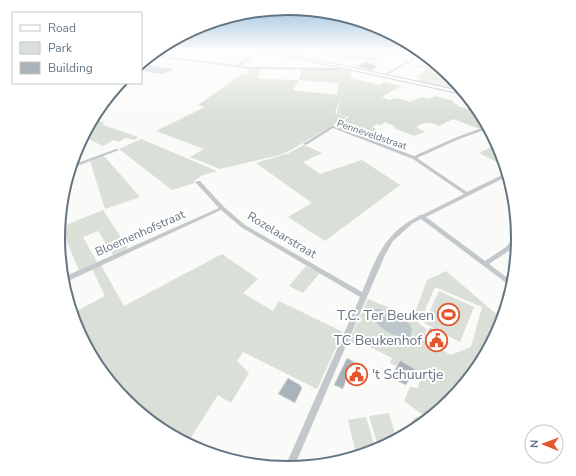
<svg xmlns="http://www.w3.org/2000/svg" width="576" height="476" font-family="'Nunito Sans',sans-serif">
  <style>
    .built { fill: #e8e9e9 }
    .green { fill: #dadfd7; fill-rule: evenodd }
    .water { fill: #bbc7cb }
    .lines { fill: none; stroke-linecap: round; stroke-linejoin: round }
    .stream { stroke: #bbc7cb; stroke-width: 1 }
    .building { fill: #aab3b9; stroke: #dcdcda }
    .major-casing { stroke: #b5babe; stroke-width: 2 }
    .minor { fill: #c3c8cc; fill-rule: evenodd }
    .major { fill: #fff; fill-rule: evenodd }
    .labels { text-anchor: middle; stroke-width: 4; stroke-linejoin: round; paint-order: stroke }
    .far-street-label { font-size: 10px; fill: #657683; stroke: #fff }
    .street-label { font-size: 12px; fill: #657683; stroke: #fff }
    .near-poi-label { font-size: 14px; fill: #657683; stroke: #fff; text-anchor: end }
    .rim { fill: none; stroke: #657683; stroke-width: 2 }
  </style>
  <rect width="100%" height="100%" fill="#fafaf8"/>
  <g class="built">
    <path d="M 307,50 L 340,50 L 345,51 L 342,53 L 348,56 L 345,58 Z"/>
    <path d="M 429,79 L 453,84 L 455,82 L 462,92 L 425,84 Z"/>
  </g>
  <g class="green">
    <path d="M 348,50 L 355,52 L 357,50 L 372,50 L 367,53 L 389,58 L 381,57 L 375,61 L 371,60 L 367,61 L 354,58 L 349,60 L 343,59 L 347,56 L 342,54 Z"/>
    <path d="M 408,64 C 425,65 446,68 455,82 L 454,84 L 429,79 L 425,84 L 414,82 L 423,78 L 418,77 L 427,69 Z"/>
    <path d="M 251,68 L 261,69 L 258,79 L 299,80 L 302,69 L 351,70 L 350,78 L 380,85 L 384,82 L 401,86 L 382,97 L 389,100 C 397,97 403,99 410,102 L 422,97 L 428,99 L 435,96 L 454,101 L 453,103 L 457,104 L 457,106 L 468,109 L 472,108 L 485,127 L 480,129 L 453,119 L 439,126 C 430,122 424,122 416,127 L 425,132 L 414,136 L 394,128 L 396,127 L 385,122 L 381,125 L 377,124 L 372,127 L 376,129 L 365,138 L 335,127 L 349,117 L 337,113 L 341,96 L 335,113 L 347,117 L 291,150 L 280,155 L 220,169 L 190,157 L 204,149 L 156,131 L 205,107 L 198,105 L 242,74 L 246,74 ZM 299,80 L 339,83 L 337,95 L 293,90 Z"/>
    <path d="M 96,120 L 104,123 L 103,125 L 138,137 L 134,140 L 126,138 L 118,142 L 114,140 L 103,146 L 84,137 Z"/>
    <path d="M 141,139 L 217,171 L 201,176 L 194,181 L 195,183 L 172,190 L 119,149 Z"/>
    <path d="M 304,145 L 322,153 L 303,162 L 320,174 L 362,160 L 400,185 L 325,241 L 288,217 L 312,203 L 256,163 L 289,153 Z"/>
    <path d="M 493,146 L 501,150 L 504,166 L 479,153 Z"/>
    <path d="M 104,156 L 140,197 L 105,209 L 90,161 Z"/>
    <path d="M 103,210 L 128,248 L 113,255 L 98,231 L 83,237 L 97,262 L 79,271 L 61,227 Z"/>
    <path d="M 222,254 L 258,279 L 243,293 L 273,311 L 279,301 L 343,332 L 317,389 L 243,352 L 237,361 L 249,373 L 231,403 L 218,395 L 188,442 L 132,405 L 74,318 L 73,313 L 105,296 L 92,269 L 101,265 L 124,306 Z"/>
    <path d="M 306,266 L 320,273 L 303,293 L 289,286 Z"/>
    <path d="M 446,271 L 502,319 L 500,326 L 450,401 L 444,405 L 437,401 L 443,406 L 413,426 L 412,421 L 414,418 L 423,415 L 404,401 L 410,387 L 418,388 L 420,380 L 415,376 L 418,372 L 400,360 L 396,366 L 390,363 L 392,358 L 370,347 L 348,342 L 368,299 L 413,318 L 427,280 ZM 435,287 L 482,307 L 471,347 L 451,355 L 423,340 L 427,329 L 419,324 Z"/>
    <path d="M 439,291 L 474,307 L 460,342 L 424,323 Z"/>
    <path d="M 389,413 L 396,437 L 379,449 L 369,416 Z"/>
    <path d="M 366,417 L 376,451 L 356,454 L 348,420 Z"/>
  </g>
  <g class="water">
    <path d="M 143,64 L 174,69 L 163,74 L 141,71 L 141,65 Z"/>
    <path d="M 378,309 L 386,311 L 410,324 L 412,331 L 410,337 C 393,338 384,331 373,319 L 373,310 Z"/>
  </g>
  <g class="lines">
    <path class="stream" d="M 161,55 L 174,50"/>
  </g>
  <g class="building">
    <path d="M 364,62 L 376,65 L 378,65 L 372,70 L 357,67 Z"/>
    <path d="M 430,328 L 439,333 L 437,336 L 448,343 L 446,349 L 425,338 Z"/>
    <path d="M 347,358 L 364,368 L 361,373 L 363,374 L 359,381 L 348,374 L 343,389 L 334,385 Z"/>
    <path d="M 400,360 L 415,369 L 406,385 L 391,378 Z"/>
    <path d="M 288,378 L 300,385 L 302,388 L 295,403 L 278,394 Z"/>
  </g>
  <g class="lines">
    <defs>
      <path id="major" d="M 262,50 L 268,50 L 461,91 L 463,94 Z"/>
    </defs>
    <use href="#major" class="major-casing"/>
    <g class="minor">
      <path d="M 295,50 L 299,50 L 284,55 L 283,54 Z"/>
      <path d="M 375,50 L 379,50 L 395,54 L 394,55 Z"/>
      <path d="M 155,55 L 235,65 L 251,57 L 252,59 L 239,66 L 250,67 L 338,68 L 345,67 L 346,68 L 338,70 L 250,69 L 154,57 Z"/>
      <path d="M 420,55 L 421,56 L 383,77 L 381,76 Z"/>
      <path d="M 332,126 L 334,126 L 414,156 L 457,137 L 485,127 L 487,129 L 459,139 L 417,158 L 467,192 L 504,174 L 505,174 L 506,177 L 426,217 L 485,261 L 506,247 L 516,236 L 517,235 C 518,238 519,239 517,242 C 512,251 497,258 489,264 L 510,280 L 509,285 L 421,219 L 413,223 L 393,241 L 385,255 L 294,467 L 288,468 L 285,467 L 360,297 L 241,227 L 221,210 L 68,281 L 67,281 L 66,276 L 219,208 L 196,183 L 196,181 L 200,181 L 224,207 L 245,225 L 362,292 C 370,274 376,254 389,239 C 396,230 408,221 419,216 L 419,215 L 422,215 L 464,194 L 413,159 L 333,128 L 306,145 L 303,144 Z"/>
      <path d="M 116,149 L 117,149 L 119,150 L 72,168 L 72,165 Z"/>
    </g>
    <use href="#major" class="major"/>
  </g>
  <linearGradient id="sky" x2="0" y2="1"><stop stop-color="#96bcdc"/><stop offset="0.43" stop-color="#fdfdfc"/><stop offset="1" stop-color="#fdfdfc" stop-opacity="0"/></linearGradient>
  <rect width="576" height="117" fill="url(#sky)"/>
  <defs>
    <symbol id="stadium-ring" viewBox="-11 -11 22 22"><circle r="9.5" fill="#fff" stroke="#e4572e" stroke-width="1.5"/><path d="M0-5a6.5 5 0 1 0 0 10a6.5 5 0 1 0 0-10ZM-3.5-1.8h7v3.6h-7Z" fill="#e4572e"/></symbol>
    <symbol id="civic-ring" viewBox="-11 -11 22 22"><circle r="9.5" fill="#fff" stroke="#e4572e" stroke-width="1.5"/><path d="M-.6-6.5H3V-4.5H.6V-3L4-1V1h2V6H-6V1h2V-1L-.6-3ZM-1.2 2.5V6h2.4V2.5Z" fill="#e4572e"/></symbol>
  </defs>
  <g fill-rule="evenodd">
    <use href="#stadium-ring" x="436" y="302" width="25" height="25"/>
    <use href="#civic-ring" x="424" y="328" width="25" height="25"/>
    <use href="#civic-ring" x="344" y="362" width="25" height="25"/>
  </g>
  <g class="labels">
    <g class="far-street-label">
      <text transform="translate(372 134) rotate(19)" y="4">Penneveldstraat</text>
    </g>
    <g class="street-label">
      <text transform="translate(140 233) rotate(-24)" y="4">Bloemenhofstraat</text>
      <text transform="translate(282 235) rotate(31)" y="4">Rozelaarstraat</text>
    </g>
    <g class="near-poi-label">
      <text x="434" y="320">T.C. Ter Beuken</text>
      <text x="422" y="345">TC Beukenhof</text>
      <text x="372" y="379" text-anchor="start">'t Schuurtje</text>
    </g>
  </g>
  <path d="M0 0H576V476H0ZM65 238a223 223 0 1 1 446 0a223 223 0 1 1-446 0Z" fill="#fff" fill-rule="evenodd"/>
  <path class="rim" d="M65 238a223 223 0 1 1 446 0a223 223 0 1 1-446 0Z"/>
  <rect x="12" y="12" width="130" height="72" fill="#ffffff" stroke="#c1c8cd"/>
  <rect x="20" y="25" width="20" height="6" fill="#ffffff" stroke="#c1c8cd"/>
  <text x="48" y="32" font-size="12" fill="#657683">Road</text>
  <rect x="20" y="42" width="20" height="12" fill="#dadfd7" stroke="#c1c8cd"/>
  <text x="48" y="52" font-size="12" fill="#657683">Park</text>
  <rect x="20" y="62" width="20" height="12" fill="#aab3b9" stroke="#c1c8cd"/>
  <text x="48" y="72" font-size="12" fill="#657683">Building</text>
  <g transform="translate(544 444) rotate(271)"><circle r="19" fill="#ffffff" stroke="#c1c8cd"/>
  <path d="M0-3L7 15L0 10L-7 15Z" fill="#e4572e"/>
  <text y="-6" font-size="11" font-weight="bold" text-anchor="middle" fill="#657683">N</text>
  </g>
</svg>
